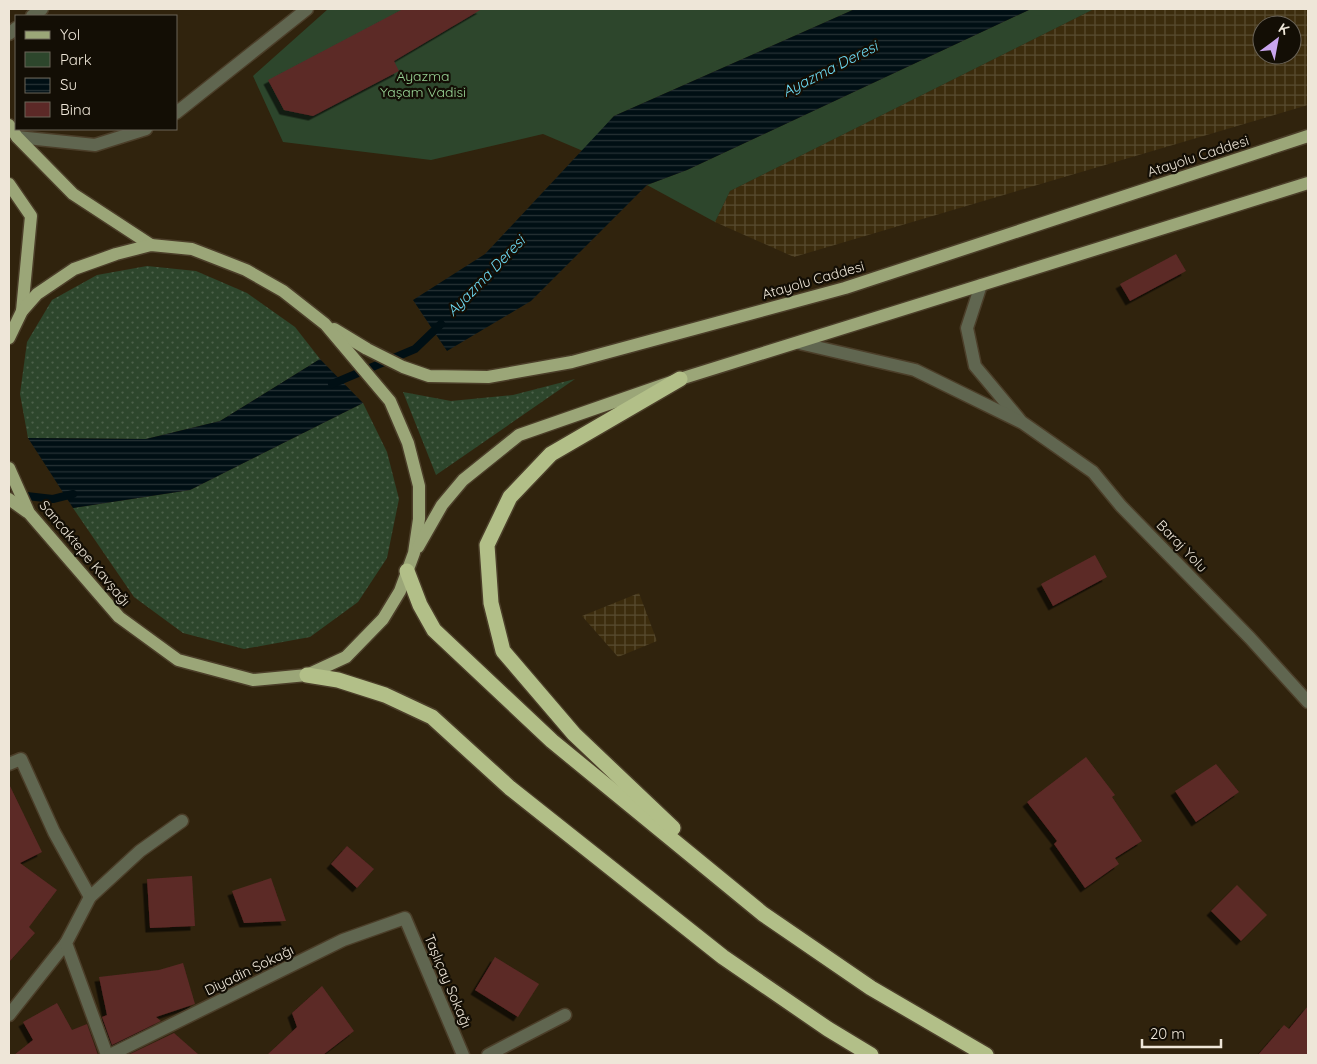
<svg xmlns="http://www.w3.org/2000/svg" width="1317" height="1064" font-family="Quicksand,sans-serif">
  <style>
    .industrial { fill: url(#industrial-grid); fill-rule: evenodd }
    .grass { fill: url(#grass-dots) }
    .park { fill: #2d462c }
    .water { fill: url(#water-rules) }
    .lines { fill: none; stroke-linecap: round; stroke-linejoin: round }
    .stream { stroke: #000f14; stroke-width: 8 }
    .building { fill: #5c2927; filter: url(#shadow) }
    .minor-casing { stroke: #4b3e29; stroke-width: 15 }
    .major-casing { stroke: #4b3e29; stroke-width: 15 }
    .highway-casing { stroke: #4b3e29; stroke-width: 18 }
    .minor { stroke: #606650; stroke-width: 12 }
    .major { stroke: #9ba678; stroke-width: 12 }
    .highway { stroke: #b2bf88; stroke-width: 15 }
    .labels { text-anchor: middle; stroke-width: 4.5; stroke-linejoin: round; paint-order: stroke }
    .park-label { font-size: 14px; fill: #98d395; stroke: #130e05 }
    .street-label { font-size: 14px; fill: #eee6d8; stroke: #130e05 }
    .water-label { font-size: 15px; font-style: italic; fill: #6edbf4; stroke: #130e05 }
  </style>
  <defs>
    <pattern id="industrial-grid" width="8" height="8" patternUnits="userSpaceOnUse" patternTransform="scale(1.25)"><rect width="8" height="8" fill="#3c2c0d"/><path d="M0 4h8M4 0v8" fill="none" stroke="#584b30"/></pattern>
    <pattern id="grass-dots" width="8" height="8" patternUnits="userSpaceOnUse" patternTransform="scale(1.25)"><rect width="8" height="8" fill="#2d462c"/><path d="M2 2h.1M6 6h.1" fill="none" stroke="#4c614a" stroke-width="1.8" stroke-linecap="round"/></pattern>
    <pattern id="water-rules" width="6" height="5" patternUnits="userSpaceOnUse" patternTransform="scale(1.25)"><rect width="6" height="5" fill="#000f14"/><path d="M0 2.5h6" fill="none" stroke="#263235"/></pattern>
    <filter id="shadow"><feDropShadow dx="-4.5" dy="4.5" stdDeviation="0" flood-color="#0009"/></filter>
  </defs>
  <rect width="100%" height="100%" fill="#30230d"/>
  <g class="industrial">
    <path d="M 1094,9 L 1308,9 L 1308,105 L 794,257 L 715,222 L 730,191 ZM 1262,25 L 1292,25 L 1292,55 L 1262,55 Z"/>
    <path d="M 639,593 L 657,641 L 618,657 L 582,616 Z"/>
  </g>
  <g class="grass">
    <path d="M 147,266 L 196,271 L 247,293 L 295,327 L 320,359 L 220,421 L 146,439 L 28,438 L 20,394 L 27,342 L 52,300 L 97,275 Z"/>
    <path d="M 575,379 L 436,475 L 403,392 L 451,401 L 513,395 Z"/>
    <path d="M 363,403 L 387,452 L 399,499 L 387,558 L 358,602 L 310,637 L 244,649 L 183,633 L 134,597 L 73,508 L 190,490 Z"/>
  </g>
  <g class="park">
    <path d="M 328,9 L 855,9 L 614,116 L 583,151 L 543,134 L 431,160 L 283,142 L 253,76 Z"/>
    <path d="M 1031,9 L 1094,9 L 730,191 L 715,222 L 647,185 L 687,170 Z"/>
  </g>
  <g class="water">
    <path d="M 855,9 L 1031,9 L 687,170 L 647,185 L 531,301 L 447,351 L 413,300 L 485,254 L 614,116 Z"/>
    <path d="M 320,359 L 363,403 L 190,490 L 73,508 L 28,438 L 146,439 L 220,421 Z"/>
  </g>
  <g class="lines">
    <g class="stream">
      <path d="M 332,384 L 415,349 L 441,324"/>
      <path d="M 18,495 L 53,499 L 73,494"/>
    </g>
  </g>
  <g class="building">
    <path d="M 403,9 L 482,9 L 394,61 L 399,71 L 313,116 L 284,110 L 268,80 Z"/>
    <path d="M 1176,254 L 1186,271 L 1130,301 L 1120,284 Z"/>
    <path d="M 1095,555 L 1107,577 L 1053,606 L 1041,584 Z"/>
    <path d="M 1086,757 L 1115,795 L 1112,797 L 1142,841 L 1115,858 L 1119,864 L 1085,888 L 1054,844 L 1057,841 L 1027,802 Z"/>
    <path d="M 1216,764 L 1239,792 L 1196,822 L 1175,791 Z"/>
    <path d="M 9,784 L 42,852 L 20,863 L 57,890 L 29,927 L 35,933 L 9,962 Z"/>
    <path d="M 347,846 L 374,869 L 357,888 L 331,864 Z"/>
    <path d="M 192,876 L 195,926 L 150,928 L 147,879 Z"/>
    <path d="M 271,878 L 286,921 L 244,923 L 232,891 Z"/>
    <path d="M 1237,885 L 1267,915 L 1241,941 L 1211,911 Z"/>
    <path d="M 495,957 L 539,984 L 518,1017 L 475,990 Z"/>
    <path d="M 183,963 L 195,1004 L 156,1017 L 161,1021 L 112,1045 L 102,1017 L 107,1015 L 99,977 L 159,970 Z"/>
    <path d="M 322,986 L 354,1031 L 323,1055 L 267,1055 L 297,1027 L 292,1013 Z"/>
    <path d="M 57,1003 L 72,1030 L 87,1024 L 98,1055 L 14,1055 L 33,1040 L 23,1022 Z"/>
    <path d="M 1308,1006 L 1308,1055 L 1258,1055 L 1284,1025 L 1289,1029 Z"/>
    <path d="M 174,1033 L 199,1055 L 128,1055 Z"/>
  </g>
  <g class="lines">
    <defs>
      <g id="minor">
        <path d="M 32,16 L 42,9"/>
        <path d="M 9,34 L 16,28"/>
        <path d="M 176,113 L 307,9"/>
        <path d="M 17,137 L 95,145 L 146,129"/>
        <path d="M 981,285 L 967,328 L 975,366 L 1020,420"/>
        <path d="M 799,343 L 915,370 L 1023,423 L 1093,472 L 1121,506 L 1250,638 L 1308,702"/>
        <path d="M 9,764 L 21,759 L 54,832 L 90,897"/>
        <path d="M 9,1015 L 66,943"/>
        <path d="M 107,1055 L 66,943 L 90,897 L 140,851 L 182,821"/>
        <path d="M 110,1055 L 343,940 L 405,918 L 463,1055"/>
        <path d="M 488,1055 L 565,1015"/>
      </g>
      <g id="major">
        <path d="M 9,125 L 17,137 L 73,194 L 151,245"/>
        <path d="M 9,184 L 31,216 L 22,311"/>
        <path d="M 334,329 L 367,349 L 403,367 L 429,376 L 488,377 L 572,362 L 845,288 L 1308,136"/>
        <path d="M 9,338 L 22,311 L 37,294 L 74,269 L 116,254 L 151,245 L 192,249 L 246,270 L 283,291 L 325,324 L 390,401 L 408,443 L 419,486 L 419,519 L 414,553 L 400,591 L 383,619 L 346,657 L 307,675 L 253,680 L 178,660 L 119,617 L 29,513 L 9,468"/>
        <path d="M 9,499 L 27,512"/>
        <path d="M 418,547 L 442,505 L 463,480 L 519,435 L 680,379 L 1308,183"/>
      </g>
      <g id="highway">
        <path d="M 407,571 L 420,605 L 434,630 L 552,741 L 763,914 L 871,988 L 986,1055"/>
        <path d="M 307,675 L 338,680 L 385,695 L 432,717 L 510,788 L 723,957 L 828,1029 L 871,1055"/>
        <path d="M 673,828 L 574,734 L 503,651 L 491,603 L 487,545 L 510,497 L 551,454 L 680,379"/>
      </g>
    </defs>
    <use href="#minor" class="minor-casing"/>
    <use href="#major" class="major-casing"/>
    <use href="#highway" class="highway-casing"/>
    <use href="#minor" class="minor"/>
    <use href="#major" class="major"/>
    <use href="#highway" class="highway"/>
  </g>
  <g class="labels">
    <g class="park-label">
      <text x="423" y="81">Ayazma<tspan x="423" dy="16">Yaşam Vadisi</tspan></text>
    </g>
    <g class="street-label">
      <text transform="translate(1198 156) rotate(-18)" y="5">Atayolu Caddesi</text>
      <text transform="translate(813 280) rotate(-16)" y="5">Atayolu Caddesi</text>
      <text transform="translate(1182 546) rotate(46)" y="5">Baraj Yolu</text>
      <text transform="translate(85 553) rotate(50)" y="5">Sancaktepe Kavşağı</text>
      <text transform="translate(249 970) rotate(-26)" y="5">Diyadin Sokağı</text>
      <text transform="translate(448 981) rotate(67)" y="5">Taşlıçay Sokağı</text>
    </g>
    <g class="water-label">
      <text transform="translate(830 69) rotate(-27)" y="5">Ayazma Deresi</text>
      <text transform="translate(486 276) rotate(-46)" y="5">Ayazma Deresi</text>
    </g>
  </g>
  <rect width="1317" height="1064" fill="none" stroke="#eee6d8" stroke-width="20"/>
  <rect x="15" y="15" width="162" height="115" fill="#130e05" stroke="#6b6459"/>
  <rect x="25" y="31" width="25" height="8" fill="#9ba678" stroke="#6b6459"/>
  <text x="60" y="40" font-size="15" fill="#eee6d8">Yol</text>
  <rect x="25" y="52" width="25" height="15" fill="#2d462c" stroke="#6b6459"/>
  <text x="60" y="65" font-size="15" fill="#eee6d8">Park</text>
  <rect x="25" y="78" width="25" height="15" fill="url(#water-rules)" stroke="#6b6459"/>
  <text x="60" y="90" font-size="15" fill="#eee6d8">Su</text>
  <rect x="25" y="102" width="25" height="15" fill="#5c2927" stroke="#6b6459"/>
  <text x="60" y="115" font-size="15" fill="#eee6d8">Bina</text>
  <g transform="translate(1277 40) rotate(32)"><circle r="24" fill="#130e05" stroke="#6b6459"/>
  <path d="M0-4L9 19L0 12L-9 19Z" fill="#c9a5ee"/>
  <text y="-8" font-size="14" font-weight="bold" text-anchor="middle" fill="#eee6d8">K</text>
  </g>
  <path d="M1142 1039v8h79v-8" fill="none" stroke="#eee6d8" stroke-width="2.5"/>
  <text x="1150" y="1039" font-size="15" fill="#eee6d8" stroke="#130e05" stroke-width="4" paint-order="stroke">20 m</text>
</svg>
